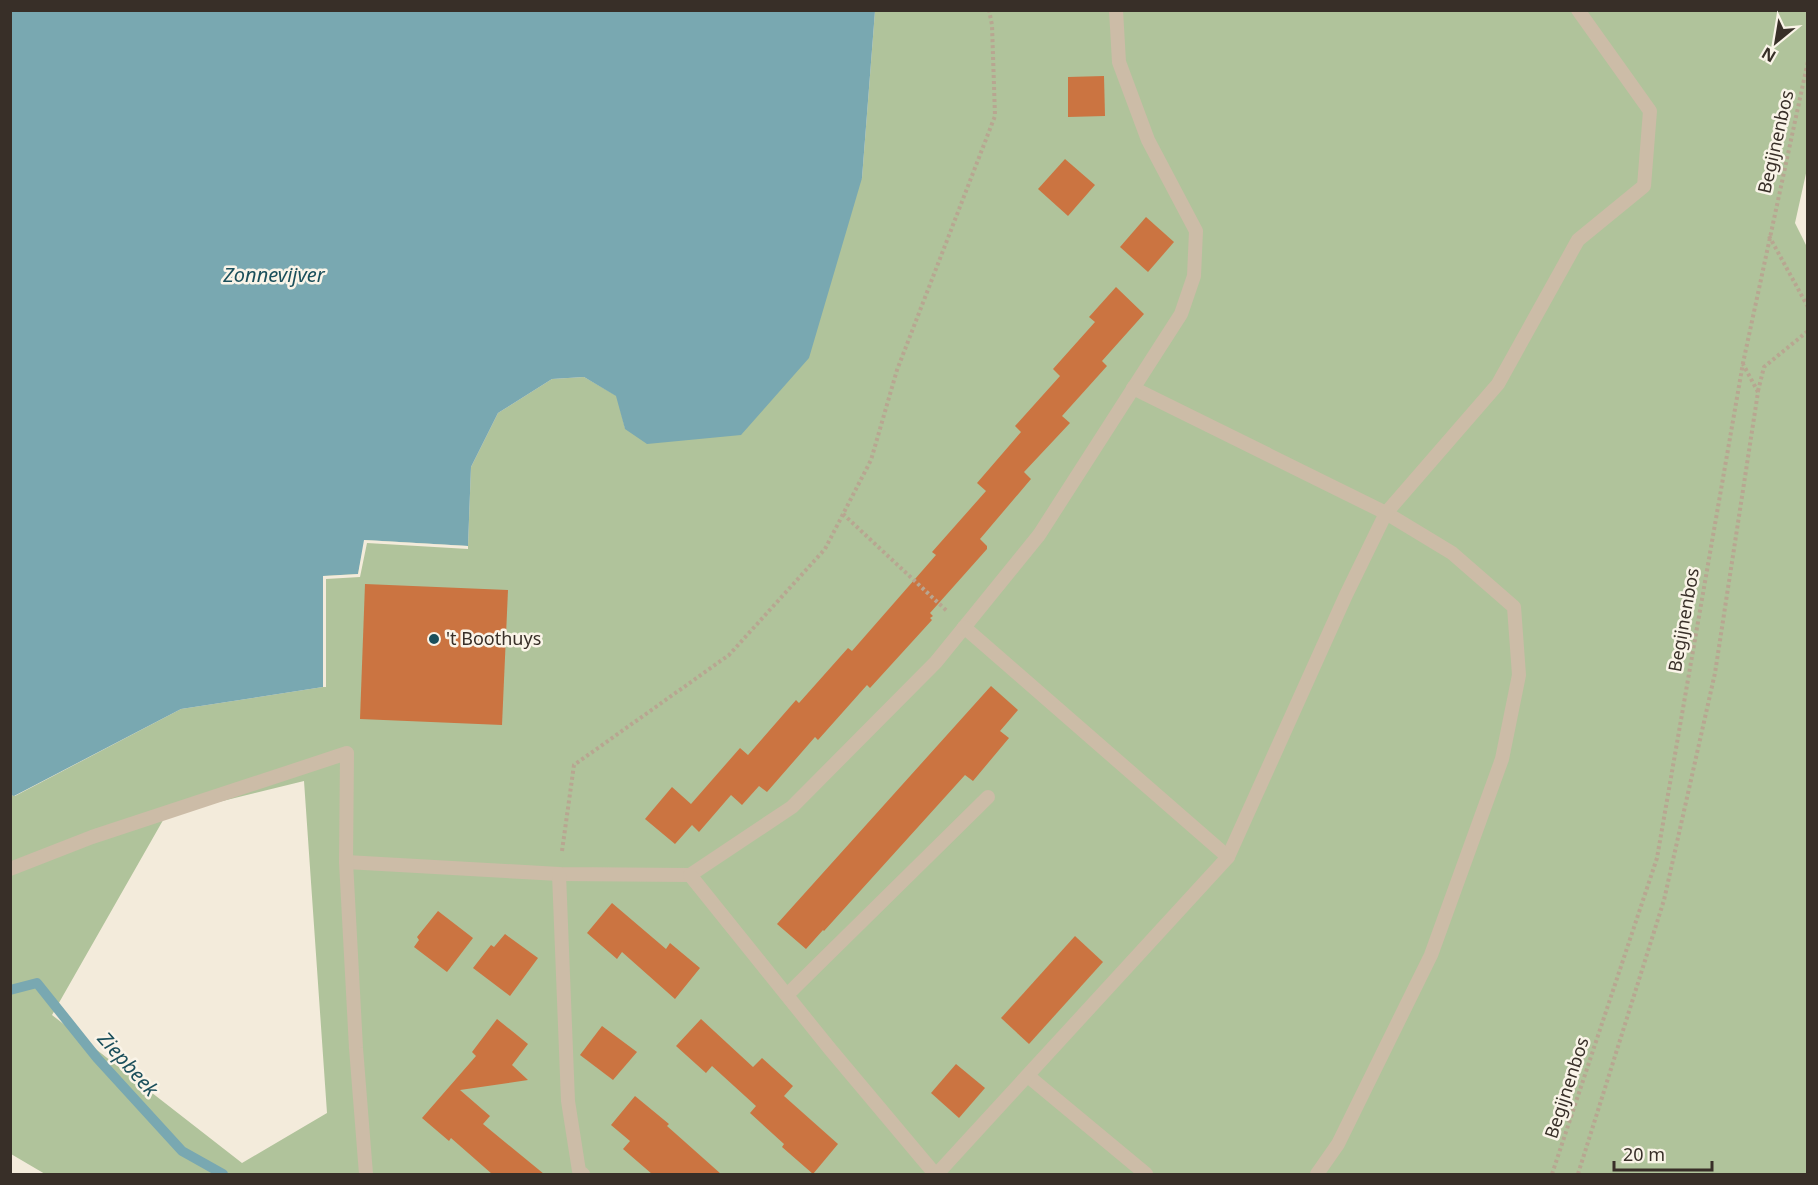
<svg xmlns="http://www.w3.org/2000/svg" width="1818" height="1185" font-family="'Noto Sans',sans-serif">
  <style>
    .green { fill: #b0c39b; fill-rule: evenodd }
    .water { fill: #79a8b1 }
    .pier { fill: #f3ebdb }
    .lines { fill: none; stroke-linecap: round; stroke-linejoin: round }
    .stream { stroke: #79a8b1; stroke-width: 10 }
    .building { fill: #cb7441 }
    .path { stroke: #b8a691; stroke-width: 4; stroke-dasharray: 3 3; stroke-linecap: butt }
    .lane { stroke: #ccbca7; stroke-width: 14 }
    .poi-dot { fill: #1b4f5b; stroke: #faf4e8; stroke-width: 2 }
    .labels { text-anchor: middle; stroke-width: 5; stroke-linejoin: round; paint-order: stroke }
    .street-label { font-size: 18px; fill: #382f28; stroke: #faf4e8 }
    .poi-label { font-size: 18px; fill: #382f28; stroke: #faf4e8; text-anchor: start }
    .water-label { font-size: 20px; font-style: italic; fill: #1b4f5b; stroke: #faf4e8 }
  </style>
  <rect width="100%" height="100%" fill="#f3ebdb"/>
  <path class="green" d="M 875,11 L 1807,11 L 1807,169 L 1795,223 L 1808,249 L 1807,1174 L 45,1174 L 11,1154 L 11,795 L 15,796 L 181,709 L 323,687 L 323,576 L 364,540 L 468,546 L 471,467 L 498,413 L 552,379 L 584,377 L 617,396 L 625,428 L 862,178 ZM 304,781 L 327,1113 L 242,1163 L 52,1015 L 166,815 Z"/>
  <path class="water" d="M 10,11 L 875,11 L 862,178 L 809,358 L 741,435 L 647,444 L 625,429 L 616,396 L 584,377 L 552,379 L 498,413 L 471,467 L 468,546 L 365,540 L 358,574 L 323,576 L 323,687 L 181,709 L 14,796 L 11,795 Z"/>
  <path class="pier" d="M 364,540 L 468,546 L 468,549 L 367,543 L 360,577 L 326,579 L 326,687 L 323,687 L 323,576 L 358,574 Z"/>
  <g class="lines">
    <path class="stream" d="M 10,990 L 37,983 L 97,1058 L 182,1151 L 223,1174"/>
  </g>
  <g class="building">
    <path d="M 1104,76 L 1105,116 L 1068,117 L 1068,77 Z"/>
    <path d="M 1065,159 L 1095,185 L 1068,216 L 1038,189 Z"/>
    <path d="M 1146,217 L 1174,242 L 1148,272 L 1120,247 Z"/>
    <path d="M 1116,287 L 1144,314 L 1102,361 L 1107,366 L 1062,416 L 1070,423 L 1024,472 L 1031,479 L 980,539 L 987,546 L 987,549 L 930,613 L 933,616 L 930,618 L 932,620 L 870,688 L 867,685 L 818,740 L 815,737 L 767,792 L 759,786 L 742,805 L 731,795 L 699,832 L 692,825 L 675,844 L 645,819 L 672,787 L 691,804 L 740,748 L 748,755 L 796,700 L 799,703 L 848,648 L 852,651 L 936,555 L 932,552 L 986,491 L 977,483 L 1021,432 L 1015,426 L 1060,376 L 1053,369 L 1095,322 L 1089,317 Z"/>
    <path d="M 365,584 L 508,590 L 502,725 L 360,719 Z"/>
    <path d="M 991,686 L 1018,710 L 1000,731 L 1009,738 L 973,781 L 965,775 L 824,931 L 823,930 L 806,949 L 777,924 Z"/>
    <path d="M 612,903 L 666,949 L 670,943 L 700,968 L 675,999 L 622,952 L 617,959 L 587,933 Z"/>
    <path d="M 438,911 L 473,938 L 447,972 L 414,947 L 419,940 L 417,937 Z"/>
    <path d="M 505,934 L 538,958 L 510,996 L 473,968 L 491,945 L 494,947 Z"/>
    <path d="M 1075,936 L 1103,962 L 1029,1044 L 1001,1018 Z"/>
    <path d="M 497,1019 L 528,1044 L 512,1065 L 528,1080 L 460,1090 L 490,1116 L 483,1124 L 544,1174 L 492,1174 L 451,1138 L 449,1141 L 422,1118 L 476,1056 L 472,1052 Z"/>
    <path d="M 701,1019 L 753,1067 L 762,1058 L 793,1086 L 784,1096 L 838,1144 L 813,1174 L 782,1147 L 784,1144 L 750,1113 L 756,1106 L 712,1066 L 706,1073 L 676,1046 Z"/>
    <path d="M 602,1026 L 637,1052 L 613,1080 L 580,1055 Z"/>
    <path d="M 956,1064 L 985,1088 L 959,1118 L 931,1093 Z"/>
    <path d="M 635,1096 L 669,1124 L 667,1126 L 721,1174 L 652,1174 L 623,1149 L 630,1141 L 611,1125 Z"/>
  </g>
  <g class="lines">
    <g class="path">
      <path d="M 1769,236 L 1808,307"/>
      <path d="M 1758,391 L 1764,367 L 1808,331"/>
      <path d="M 843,514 L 948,612"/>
      <path d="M 562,851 L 574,765 L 729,655 L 825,549 L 871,460 L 897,370 L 995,116 L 992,25 L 989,10"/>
      <path d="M 1552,1174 L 1657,858 L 1743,363 L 1808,61"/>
      <path d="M 1578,1174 L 1664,900 L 1715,673 L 1758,392 L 1743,364"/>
    </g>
    <g class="lane">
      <path d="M 1133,388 L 1386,513 L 1452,553 L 1514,607 L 1519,675 L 1502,759 L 1431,955 L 1338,1144 L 1317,1174"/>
      <path d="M 1228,857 L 1346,595 L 1386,513 L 1498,384 L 1578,240 L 1644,186 L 1650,111 L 1578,10"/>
      <path d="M 346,862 L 559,874 L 690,875 L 792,807 L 936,662 L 1039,535 L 1181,314 L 1194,276 L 1196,231 L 1148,140 L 1119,62 L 1116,10"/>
      <path d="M 10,869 L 92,837 L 347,753 L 346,862 L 356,1048 L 366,1174"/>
      <path d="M 559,874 L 568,1101 L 579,1171 L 583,1174"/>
      <path d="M 690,875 L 830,1049 L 935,1174"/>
      <path d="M 787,995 L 988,797"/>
      <path d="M 1028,1076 L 1146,1174"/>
      <path d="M 937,1174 L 1228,857 L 964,627"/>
    </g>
  </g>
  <circle class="poi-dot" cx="434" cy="639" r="6"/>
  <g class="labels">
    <g class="street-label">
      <text transform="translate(1776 142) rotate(-77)" y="6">Begijnenbos</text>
      <text transform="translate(1684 620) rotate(-80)" y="6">Begijnenbos</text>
      <text transform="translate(1567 1088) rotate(-72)" y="6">Begijnenbos</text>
    </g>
    <g class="poi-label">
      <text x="446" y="645">'t Boothuys</text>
    </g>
    <g class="water-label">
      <text x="274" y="282">Zonnevijver</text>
      <text transform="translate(128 1064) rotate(48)" y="7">Ziepbeek</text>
    </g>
  </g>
  <rect width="1818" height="1185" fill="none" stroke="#382f28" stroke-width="24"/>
  <g transform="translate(1776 42) rotate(210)" stroke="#faf4e8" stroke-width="4.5" paint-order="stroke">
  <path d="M0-4.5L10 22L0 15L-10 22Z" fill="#382f28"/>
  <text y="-9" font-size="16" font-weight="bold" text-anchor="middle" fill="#382f28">N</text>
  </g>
  <path d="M1614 1161v9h98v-9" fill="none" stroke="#382f28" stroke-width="3"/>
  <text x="1623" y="1161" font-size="18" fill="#382f28" stroke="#faf4e8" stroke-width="4.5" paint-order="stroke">20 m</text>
</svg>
